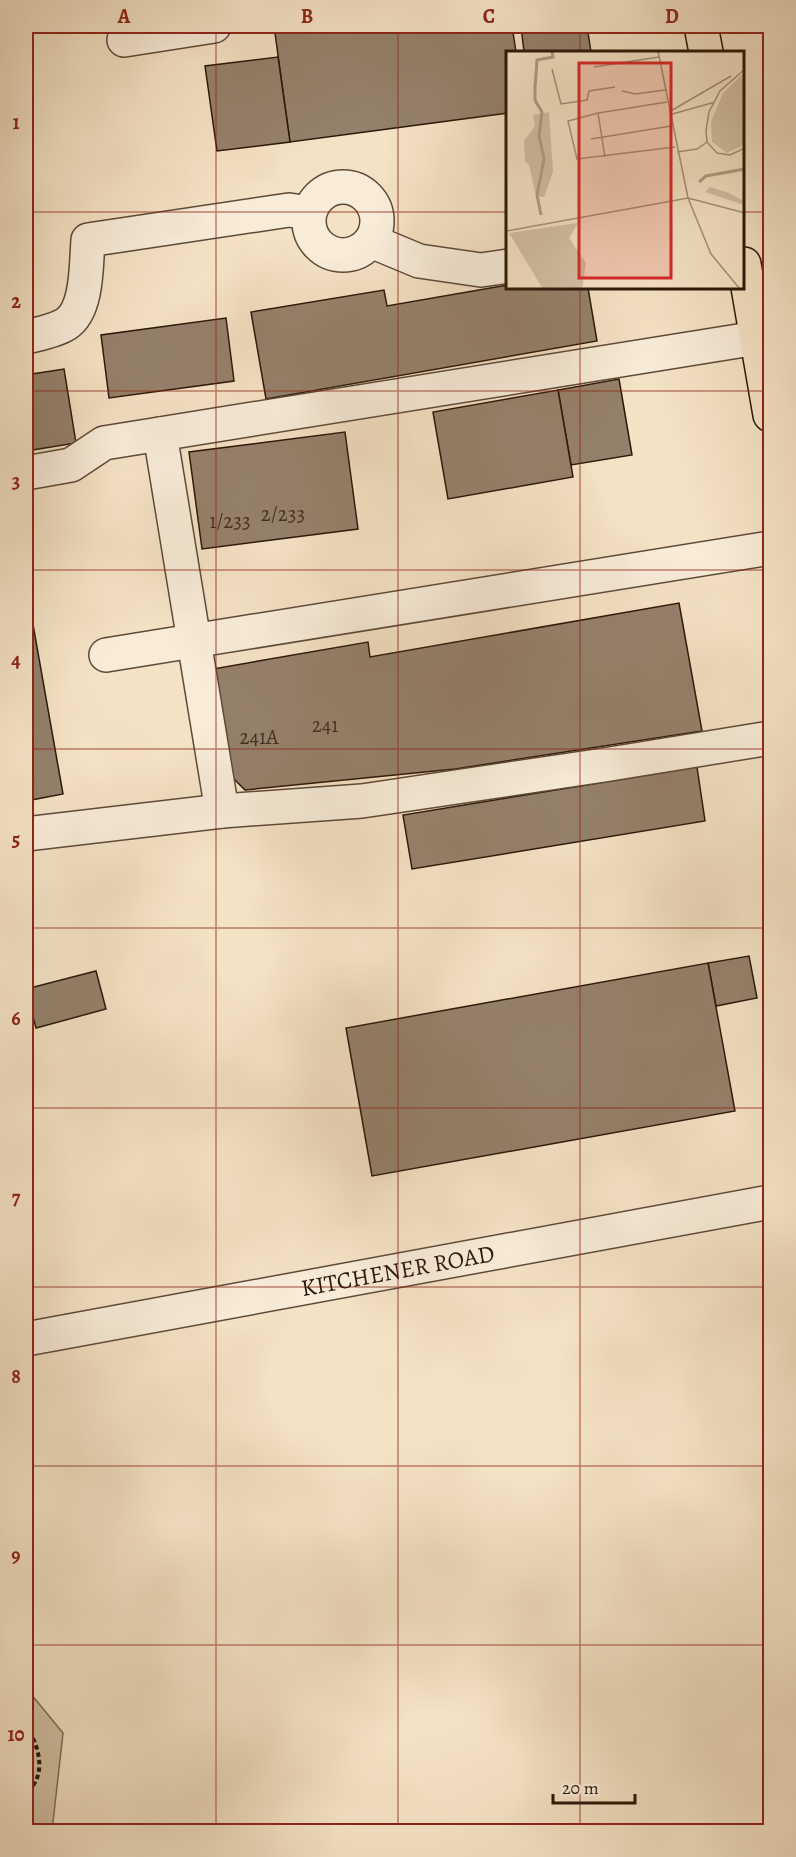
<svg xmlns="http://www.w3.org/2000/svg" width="796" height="1857" font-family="Alegreya,serif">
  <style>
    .green { fill: #d2c0a5; stroke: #7e6c57; stroke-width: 1.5 }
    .building { fill: #94816b; stroke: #2b1809; stroke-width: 1.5 }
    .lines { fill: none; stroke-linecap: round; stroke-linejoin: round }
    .minor-casing { stroke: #5d4a38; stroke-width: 36 }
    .major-casing { stroke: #2b1809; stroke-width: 36 }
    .path { stroke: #2b1809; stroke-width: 4; stroke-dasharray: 4.5 3; stroke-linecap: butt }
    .minor { stroke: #f8ecd9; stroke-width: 33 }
    .major { stroke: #f4e2c5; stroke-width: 33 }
    .grid { fill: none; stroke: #8f2418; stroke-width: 1.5; stroke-opacity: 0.55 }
    .labels { text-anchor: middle; stroke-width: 4.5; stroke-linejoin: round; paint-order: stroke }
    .number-label { font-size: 21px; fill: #453222 }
    .street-label { font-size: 24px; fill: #2b1809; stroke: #f8ecd9 }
    .inset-river { fill: none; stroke: #b09d85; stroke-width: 3 }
    .inset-road { fill: none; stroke: #a4917a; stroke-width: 1.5 }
    .view { fill: #d62828; fill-opacity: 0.15; stroke: #d62828; stroke-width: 3 }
    .inset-edge { fill: none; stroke: #2b1809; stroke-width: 3 }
    .neatline { fill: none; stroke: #8f2418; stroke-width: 2 }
    .grid-label { font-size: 20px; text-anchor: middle; font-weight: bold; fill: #8f2418 }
  </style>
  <rect width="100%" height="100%" fill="#f4e2c5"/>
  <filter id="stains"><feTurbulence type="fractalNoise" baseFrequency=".00333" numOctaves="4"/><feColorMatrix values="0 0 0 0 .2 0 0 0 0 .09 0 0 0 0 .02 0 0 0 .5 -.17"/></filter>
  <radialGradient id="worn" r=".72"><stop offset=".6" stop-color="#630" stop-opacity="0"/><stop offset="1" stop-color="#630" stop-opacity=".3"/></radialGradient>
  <path class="green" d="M 26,1688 L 63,1733 L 52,1831 L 26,1831 Z"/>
  <g class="building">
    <path d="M 274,26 L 512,26 L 516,52 L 508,52 L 508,113 L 290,142 Z"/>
    <path d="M 521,26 L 587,26 L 591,52 L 524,52 Z"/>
    <path d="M 278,57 L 290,142 L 217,151 L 205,66 Z"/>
    <path d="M 508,285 L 508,288 L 588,288 L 597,341 L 266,399 L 251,312 L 384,290 L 387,306 Z"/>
    <path d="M 226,318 L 234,381 L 109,398 L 101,335 Z"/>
    <path d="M 64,369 L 76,443 L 26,451 L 26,375 Z"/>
    <path d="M 619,379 L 632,455 L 571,465 L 558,390 Z"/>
    <path d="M 558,390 L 573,477 L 448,499 L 433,412 Z"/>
    <path d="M 345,432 L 358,529 L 202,549 L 189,452 Z"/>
    <path d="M 26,585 L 63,794 L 26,801 Z"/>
    <path d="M 679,603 L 702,731 L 455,769 L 245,790 L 226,771 L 213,669 L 368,642 L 370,657 Z"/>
    <path d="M 697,767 L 705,821 L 412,869 L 403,815 Z"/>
    <path d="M 749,956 L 757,998 L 716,1006 L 708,963 Z"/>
    <path d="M 708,963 L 735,1111 L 372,1176 L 346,1028 Z"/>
    <path d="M 96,971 L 106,1009 L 36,1028 L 26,989 Z"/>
  </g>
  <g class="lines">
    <defs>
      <g id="minor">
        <path d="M 124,40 L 214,26"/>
        <circle cx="343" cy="221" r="34"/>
        <path d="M 371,241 L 419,261 L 481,270 L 508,266"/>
        <path d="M 26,337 C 38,334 55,331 66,324 C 88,310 86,264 88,240 L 289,210 L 309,213"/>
        <path d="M 26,473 L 71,465 L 104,443 L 160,434"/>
        <path d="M 106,655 L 770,548"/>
        <path d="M 222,811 L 160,434 L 757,338"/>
        <path d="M 26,834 L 222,811 L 362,801 L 604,765 L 770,738"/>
        <path id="s1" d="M 26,1339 L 770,1202"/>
      </g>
      <g id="major">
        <path d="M 701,26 L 706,52"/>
        <path d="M 744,264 L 770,415"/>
      </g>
    </defs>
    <use href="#minor" class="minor-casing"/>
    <use href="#major" class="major-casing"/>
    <path class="path" d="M 26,1725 C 39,1746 48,1775 26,1793"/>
    <use href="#minor" class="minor"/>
    <use href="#major" class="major"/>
  </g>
  <path class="grid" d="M 216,26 L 216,1832M 398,26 L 398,1832M 580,26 L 580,52M 26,212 L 508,212M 744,212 L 770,212M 580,288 L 580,1832M 26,391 L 770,391M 26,570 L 770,570M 26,749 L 770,749M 26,928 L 770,928M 26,1108 L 770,1108M 26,1287 L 770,1287M 26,1466 L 770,1466M 26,1645 L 770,1645"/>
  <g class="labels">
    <g class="number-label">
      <text x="283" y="521">2/233</text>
      <text x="230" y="528">1/233</text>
      <text x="325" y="732">241</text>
      <text x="259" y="744">241A</text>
    </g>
    <g class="street-label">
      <text dy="8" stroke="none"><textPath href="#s1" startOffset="378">KITCHENER ROAD</textPath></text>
    </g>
  </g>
  <g transform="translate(506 51)">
    <rect width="238" height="238" fill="#f4e2c5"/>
    <path d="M 238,22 L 238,94 L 221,102 L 206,91 L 205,71 L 217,42 ZM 43,61 L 47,121 L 38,146 L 30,145 L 23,114 L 19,110 L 18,90 L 29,75 L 27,64 ZM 204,136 L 223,142 L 238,150 L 238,154 L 199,141 ZM 72,172 L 63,187 L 80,212 L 76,238 L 37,238 L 3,182 Z" fill="#d2c0a5"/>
    <path class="inset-river" d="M 193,131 L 200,125 L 239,118M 35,164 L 31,144 L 38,108 L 33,85 L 36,61 L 29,49 L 29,37 L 31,9 L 47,6 L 46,0"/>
    <path class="inset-road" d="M 152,0 L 182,147 L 205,203 L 234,238M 88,16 L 153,6M 46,18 L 55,53 L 81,49 L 83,40 L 109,36M 239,18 L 214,40 L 203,61 L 200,80 L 201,91 L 211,102 L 224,104 L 239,97M 116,40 L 129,43 L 159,39M 163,61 L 225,25M 92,62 L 62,70 L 71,108 L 169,96M 163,64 L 209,51M 85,88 L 165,75M 171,101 L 191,98 L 201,91M 99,106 L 92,62 L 161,51M 0,180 L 182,147 L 239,162"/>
    <path class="view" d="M 73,12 L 165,12 L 165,227 L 73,227 Z"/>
    <rect width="238" height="238" class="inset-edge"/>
  </g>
  <rect width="796" height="1857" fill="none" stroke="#f4e2c5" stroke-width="66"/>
  <path d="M553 1794v9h82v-9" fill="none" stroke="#2b1809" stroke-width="3"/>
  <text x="562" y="1794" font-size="18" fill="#2b1809" stroke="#f8ecd9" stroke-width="4.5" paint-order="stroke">20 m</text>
  <rect x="33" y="33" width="730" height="1791" class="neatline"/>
  <g class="grid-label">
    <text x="124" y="23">A</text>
    <text x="307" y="23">B</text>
    <text x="489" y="23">C</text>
    <text x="672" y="23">D</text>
    <text x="16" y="129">1</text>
    <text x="16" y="308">2</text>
    <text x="16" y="488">3</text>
    <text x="16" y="667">4</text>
    <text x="16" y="846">5</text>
    <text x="16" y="1025">6</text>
    <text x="16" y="1204">7</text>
    <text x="16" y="1383">8</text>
    <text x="16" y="1562">9</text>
    <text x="16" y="1741">10</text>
  </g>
  <rect width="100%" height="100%" filter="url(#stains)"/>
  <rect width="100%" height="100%" fill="url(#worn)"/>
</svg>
